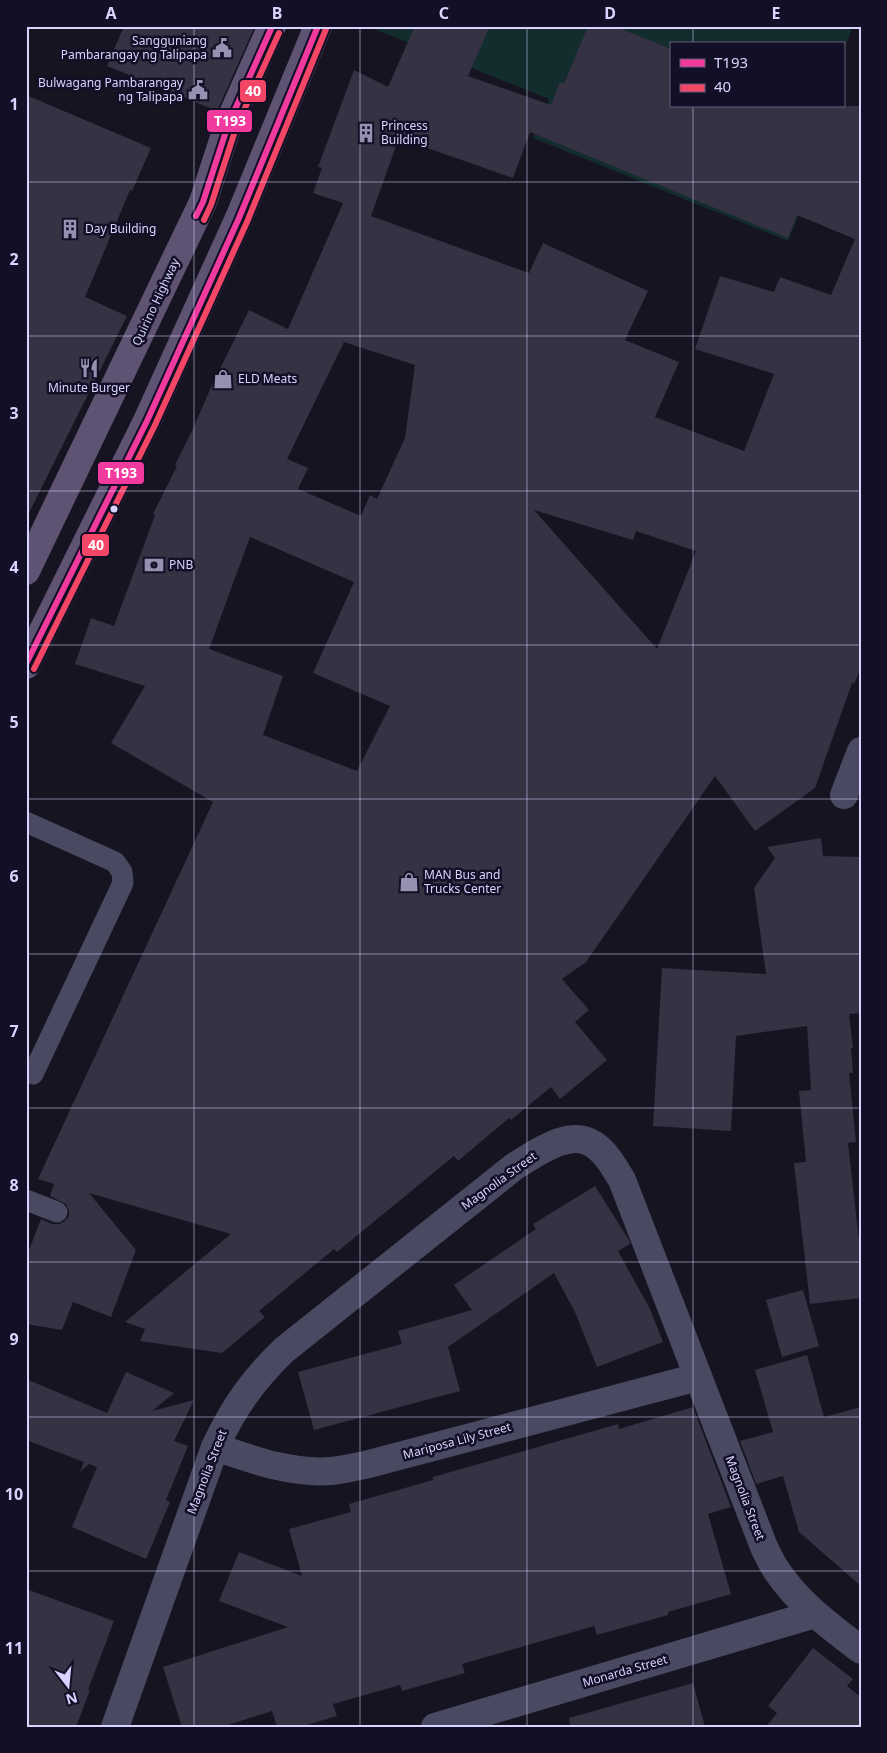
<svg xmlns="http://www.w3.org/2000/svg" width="887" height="1753" font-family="'Noto Sans',sans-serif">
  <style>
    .green { fill: #132c2d }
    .building { fill: #343243; fill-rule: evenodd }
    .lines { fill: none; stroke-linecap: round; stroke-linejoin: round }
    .service { stroke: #4a4962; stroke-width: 21 }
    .minor { stroke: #4a4962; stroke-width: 28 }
    .primary { stroke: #5e5373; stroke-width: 28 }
    .bus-1-casing { stroke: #130f26; stroke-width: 10 }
    .bus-2-casing { stroke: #130f26; stroke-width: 10 }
    .bus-1 { stroke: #f13a9d; stroke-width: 6 }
    .bus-2 { stroke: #f34667; stroke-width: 6 }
    .grid { fill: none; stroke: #d9d4ff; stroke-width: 1; stroke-opacity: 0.55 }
    .bus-dot { fill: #d9d4ff; stroke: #130f26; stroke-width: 2 }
    .labels { text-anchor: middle; stroke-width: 5; stroke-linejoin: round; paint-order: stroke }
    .poi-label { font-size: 12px; fill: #d9d4ff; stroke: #130f26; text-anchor: start }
    .street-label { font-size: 12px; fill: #d9d4ff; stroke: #130f26 }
    .line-badge { stroke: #130f26; stroke-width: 2 }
    .badge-label { font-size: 14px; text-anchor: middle; font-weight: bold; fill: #fff }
    .neatline { fill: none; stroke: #d9d4ff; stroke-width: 2 }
    .grid-label { font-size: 16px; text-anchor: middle; font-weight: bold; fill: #d9d4ff }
  </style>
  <rect width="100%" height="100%" fill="#161421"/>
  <path class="green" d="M 375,26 L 853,26 L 843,52 L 843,44 L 671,44 L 671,106 L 839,113 L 788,241 L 533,138 L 549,99 L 374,29 Z"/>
  <g class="building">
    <path d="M 124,26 L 255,26 L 217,111 L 107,66 Z"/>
    <path d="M 415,26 L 490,26 L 468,76 L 551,105 L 560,82 L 564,84 L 588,26 L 614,26 L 671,49 L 671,106 L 861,106 L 861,668 L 854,684 L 852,683 L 815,788 L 755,831 L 715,776 L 586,962 L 562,979 L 589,1010 L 575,1022 L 607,1060 L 560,1099 L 551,1087 L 511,1120 L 509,1118 L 458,1161 L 454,1156 L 337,1252 L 334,1249 L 259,1311 L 265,1317 L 222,1353 L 140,1341 L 145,1329 L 125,1322 L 231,1234 L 89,1193 L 136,1250 L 111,1317 L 73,1302 L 62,1330 L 26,1324 L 26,1258 L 41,1219 L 52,1224 L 59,1224 L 65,1221 L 69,1216 L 69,1211 L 66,1204 L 50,1196 L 54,1184 L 38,1179 L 213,802 L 111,743 L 145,686 L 75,664 L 91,618 L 114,626 L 155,515 L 153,514 L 177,466 L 175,465 L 191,433 L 212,385 L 249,310 L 288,329 L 343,203 L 313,193 L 322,168 L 318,167 L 354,70 L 388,87 ZM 530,132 L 788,238 L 797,215 L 855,239 L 831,295 L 780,277 L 774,292 L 720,276 L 695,349 L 774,374 L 744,451 L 655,417 L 679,362 L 625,340 L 648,291 L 543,243 L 529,273 L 371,216 L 399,138 L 513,178 ZM 344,342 L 415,365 L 405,438 L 377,499 L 370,495 L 361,516 L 298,489 L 308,468 L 287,459 ZM 534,510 L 633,540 L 636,531 L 696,551 L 657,649 ZM 250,537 L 354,582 L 313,673 L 390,706 L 357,771 L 263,735 L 283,676 L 209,649 Z"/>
    <path d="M 26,95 L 151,148 L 132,191 L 130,190 L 85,297 L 127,316 L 26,519 Z"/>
    <path d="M 821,838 L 823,856 L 861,857 L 861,1013 L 849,1014 L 853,1048 L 851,1048 L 853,1073 L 849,1073 L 856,1142 L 848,1143 L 861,1258 L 861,1298 L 810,1304 L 794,1163 L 806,1162 L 799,1091 L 811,1090 L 807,1026 L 736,1036 L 731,1131 L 653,1126 L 662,968 L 766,974 L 754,888 L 775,858 L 767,847 Z"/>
    <path d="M 595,1186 L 629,1240 L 630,1244 L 618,1251 L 650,1309 L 663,1342 L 597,1367 L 575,1312 L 554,1273 L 448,1347 L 460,1391 L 314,1430 L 298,1372 L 402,1344 L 398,1331 L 472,1310 L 454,1285 L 536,1229 L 533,1224 Z"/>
    <path d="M 803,1290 L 819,1346 L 782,1357 L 766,1300 Z"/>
    <path d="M 807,1355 L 824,1417 L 861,1407 L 861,1586 L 799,1532 L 783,1476 L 756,1484 L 740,1441 L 773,1432 L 755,1370 Z"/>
    <path d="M 126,1372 L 174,1393 L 152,1411 L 194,1400 L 174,1441 L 188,1446 L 166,1500 L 170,1502 L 146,1559 L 72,1527 L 97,1467 L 89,1464 L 80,1472 L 84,1462 L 26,1440 L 26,1379 L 107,1413 Z"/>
    <path d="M 693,1407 L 731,1507 L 708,1514 L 731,1594 L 668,1612 L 668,1615 L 597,1635 L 594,1626 L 462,1664 L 465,1673 L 402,1691 L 400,1685 L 333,1704 L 337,1716 L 300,1727 L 277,1727 L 272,1711 L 222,1727 L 182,1727 L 163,1667 L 288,1627 L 219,1601 L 239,1552 L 302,1576 L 289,1529 L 351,1512 L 349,1504 L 433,1480 L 433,1477 L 618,1424 L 619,1429 Z"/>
    <path d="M 26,1589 L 114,1621 L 88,1690 L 90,1690 L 76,1727 L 26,1727 Z"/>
    <path d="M 813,1648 L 853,1679 L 847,1686 L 861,1697 L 861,1727 L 766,1727 L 777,1713 L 768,1706 Z"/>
    <path d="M 693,1683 L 705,1727 L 570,1727 L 569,1718 Z"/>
  </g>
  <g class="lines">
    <g class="service">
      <path d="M 26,822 L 115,862 L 122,872 L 123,883 L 33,1074"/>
      <path d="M 26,1200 L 57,1212"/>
    </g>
    <g class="minor">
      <path d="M 844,795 L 861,751"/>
      <path d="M 215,1447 C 253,1460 291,1474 331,1471 C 343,1470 354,1467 365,1465 L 698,1377"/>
      <path d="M 115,1727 L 215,1447 C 234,1407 252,1381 284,1350 L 515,1166 C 535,1154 570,1128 593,1144 C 606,1152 614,1167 622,1180 L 764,1547 C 768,1555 772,1564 777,1571 C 799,1604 830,1626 861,1650"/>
      <path d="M 435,1727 L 815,1614"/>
    </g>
    <g class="primary">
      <path d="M 26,571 L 203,202 L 228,125 L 272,26"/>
      <path d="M 26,665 L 147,421 L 239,218 L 318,26"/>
    </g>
    <defs>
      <g id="bus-1">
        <path d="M 196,216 L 203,202 L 228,125 L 271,29"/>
        <path d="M 26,664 L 147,421 L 239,218 L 318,26"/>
      </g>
      <g id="bus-2">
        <path d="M 204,220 L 211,205 L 236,128 L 279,33"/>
        <path d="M 34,669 L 155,425 L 247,222 L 326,29"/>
      </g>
    </defs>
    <use href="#bus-1" class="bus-1-casing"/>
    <use href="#bus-2" class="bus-2-casing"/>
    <use href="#bus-1" class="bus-1"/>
    <use href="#bus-2" class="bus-2"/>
  </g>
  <path class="grid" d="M 194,26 L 194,1727M 360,26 L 360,1727M 527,26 L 527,1727M 693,26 L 693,44M 693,106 L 693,1727M 26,182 L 861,182M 26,336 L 861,336M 26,491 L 861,491M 26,645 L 861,645M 26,799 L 861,799M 26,954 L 861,954M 26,1108 L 861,1108M 26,1262 L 861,1262M 26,1417 L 861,1417M 26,1571 L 861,1571"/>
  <defs>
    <symbol id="civic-bare" viewBox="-9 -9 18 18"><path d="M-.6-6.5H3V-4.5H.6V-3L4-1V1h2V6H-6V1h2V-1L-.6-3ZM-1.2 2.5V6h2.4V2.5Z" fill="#9591b1" stroke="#130f26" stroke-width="2.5" paint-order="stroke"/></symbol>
    <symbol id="building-bare" viewBox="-9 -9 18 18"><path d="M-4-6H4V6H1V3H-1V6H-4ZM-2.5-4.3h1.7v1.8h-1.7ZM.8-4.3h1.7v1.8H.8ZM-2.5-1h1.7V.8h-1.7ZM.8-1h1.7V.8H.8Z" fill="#9591b1" stroke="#130f26" stroke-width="2.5" paint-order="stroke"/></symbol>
    <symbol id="restaurant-bare" viewBox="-9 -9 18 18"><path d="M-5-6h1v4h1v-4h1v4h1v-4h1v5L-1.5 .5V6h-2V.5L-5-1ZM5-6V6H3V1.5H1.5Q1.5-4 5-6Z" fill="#9591b1" stroke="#130f26" stroke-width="2.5" paint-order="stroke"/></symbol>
    <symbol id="shop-bare" viewBox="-9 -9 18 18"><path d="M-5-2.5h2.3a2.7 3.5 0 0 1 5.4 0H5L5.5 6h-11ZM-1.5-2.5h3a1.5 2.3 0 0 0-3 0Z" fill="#9591b1" stroke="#130f26" stroke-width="2.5" paint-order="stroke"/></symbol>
    <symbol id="bank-bare" viewBox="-9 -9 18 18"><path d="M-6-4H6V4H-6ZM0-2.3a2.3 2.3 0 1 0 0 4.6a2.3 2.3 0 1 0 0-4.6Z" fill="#9591b1" stroke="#130f26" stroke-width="2.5" paint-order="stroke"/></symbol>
  </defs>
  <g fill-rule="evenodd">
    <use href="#civic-bare" x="208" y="34" width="28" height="28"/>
    <use href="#civic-bare" x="184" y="76" width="28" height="28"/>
    <use href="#building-bare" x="352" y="119" width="28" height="28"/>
    <use href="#building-bare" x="56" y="215" width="28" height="28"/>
    <use href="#restaurant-bare" x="75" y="354" width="28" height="28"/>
    <use href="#shop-bare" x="209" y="365" width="28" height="28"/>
    <use href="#bank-bare" x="140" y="551" width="28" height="28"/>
    <use href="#shop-bare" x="395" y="868" width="28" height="28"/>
  </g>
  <circle class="bus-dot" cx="114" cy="509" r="4.5"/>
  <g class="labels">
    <g class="poi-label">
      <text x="207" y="45" text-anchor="end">Sangguniang<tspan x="207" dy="14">Pambarangay ng Talipapa</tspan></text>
      <text x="183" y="87" text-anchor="end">Bulwagang Pambarangay<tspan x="183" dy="14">ng Talipapa</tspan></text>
      <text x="381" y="130">Princess<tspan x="381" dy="14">Building</tspan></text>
      <text x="85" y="233">Day Building</text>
      <text x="238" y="383">ELD Meats</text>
      <text x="89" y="392" text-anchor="middle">Minute Burger</text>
      <text x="169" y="569">PNB</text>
      <text x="424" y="879">MAN Bus and<tspan x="424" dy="14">Trucks Center</tspan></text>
    </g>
    <g class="street-label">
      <text transform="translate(156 302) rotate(-65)" y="4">Quirino Highway</text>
      <text transform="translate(499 1181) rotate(-36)" y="4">Magnolia Street</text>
      <text transform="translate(457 1441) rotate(-15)" y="4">Mariposa Lily Street</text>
      <text transform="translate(207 1472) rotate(-69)" y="4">Magnolia Street</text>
      <text transform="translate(745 1498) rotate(69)" y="4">Magnolia Street</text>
      <text transform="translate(625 1671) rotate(-16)" y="4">Monarda Street</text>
    </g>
  </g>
  <g class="line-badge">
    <rect x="239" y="79" width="28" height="24" rx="5" fill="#f34667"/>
    <rect x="206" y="109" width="47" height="24" rx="5" fill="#f13a9d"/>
    <rect x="97" y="461" width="48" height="24" rx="5" fill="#f13a9d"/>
    <rect x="81" y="533" width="29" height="24" rx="5" fill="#f34667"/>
  </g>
  <g class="badge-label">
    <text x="253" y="96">40</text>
    <text x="230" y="126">T193</text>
    <text x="121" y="478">T193</text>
    <text x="96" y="550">40</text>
  </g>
  <rect width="887" height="1753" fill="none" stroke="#130f26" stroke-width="55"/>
  <rect x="670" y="42" width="175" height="65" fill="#130f26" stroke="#625e7d"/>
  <rect x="680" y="59" width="25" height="8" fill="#f13a9d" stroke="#625e7d"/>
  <text x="714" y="68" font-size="15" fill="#d9d4ff">T193</text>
  <rect x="680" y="84" width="25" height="8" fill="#f34667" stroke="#625e7d"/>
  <text x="714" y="92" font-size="15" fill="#d9d4ff">40</text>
  <g transform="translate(68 1686) rotate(164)" stroke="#130f26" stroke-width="4" paint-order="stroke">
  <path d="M0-4L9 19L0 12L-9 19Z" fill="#d9d4ff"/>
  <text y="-8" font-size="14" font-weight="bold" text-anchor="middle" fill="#d9d4ff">N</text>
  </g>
  <rect x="28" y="28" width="832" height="1698" class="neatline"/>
  <g class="grid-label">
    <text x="111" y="19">A</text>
    <text x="277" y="19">B</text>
    <text x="444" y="19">C</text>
    <text x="610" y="19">D</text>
    <text x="776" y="19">E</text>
    <text x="14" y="110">1</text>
    <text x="14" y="265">2</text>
    <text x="14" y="419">3</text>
    <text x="14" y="573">4</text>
    <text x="14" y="728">5</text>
    <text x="14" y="882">6</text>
    <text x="14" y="1037">7</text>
    <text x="14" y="1191">8</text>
    <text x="14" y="1345">9</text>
    <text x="14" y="1500">10</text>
    <text x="14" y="1654">11</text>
  </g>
</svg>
